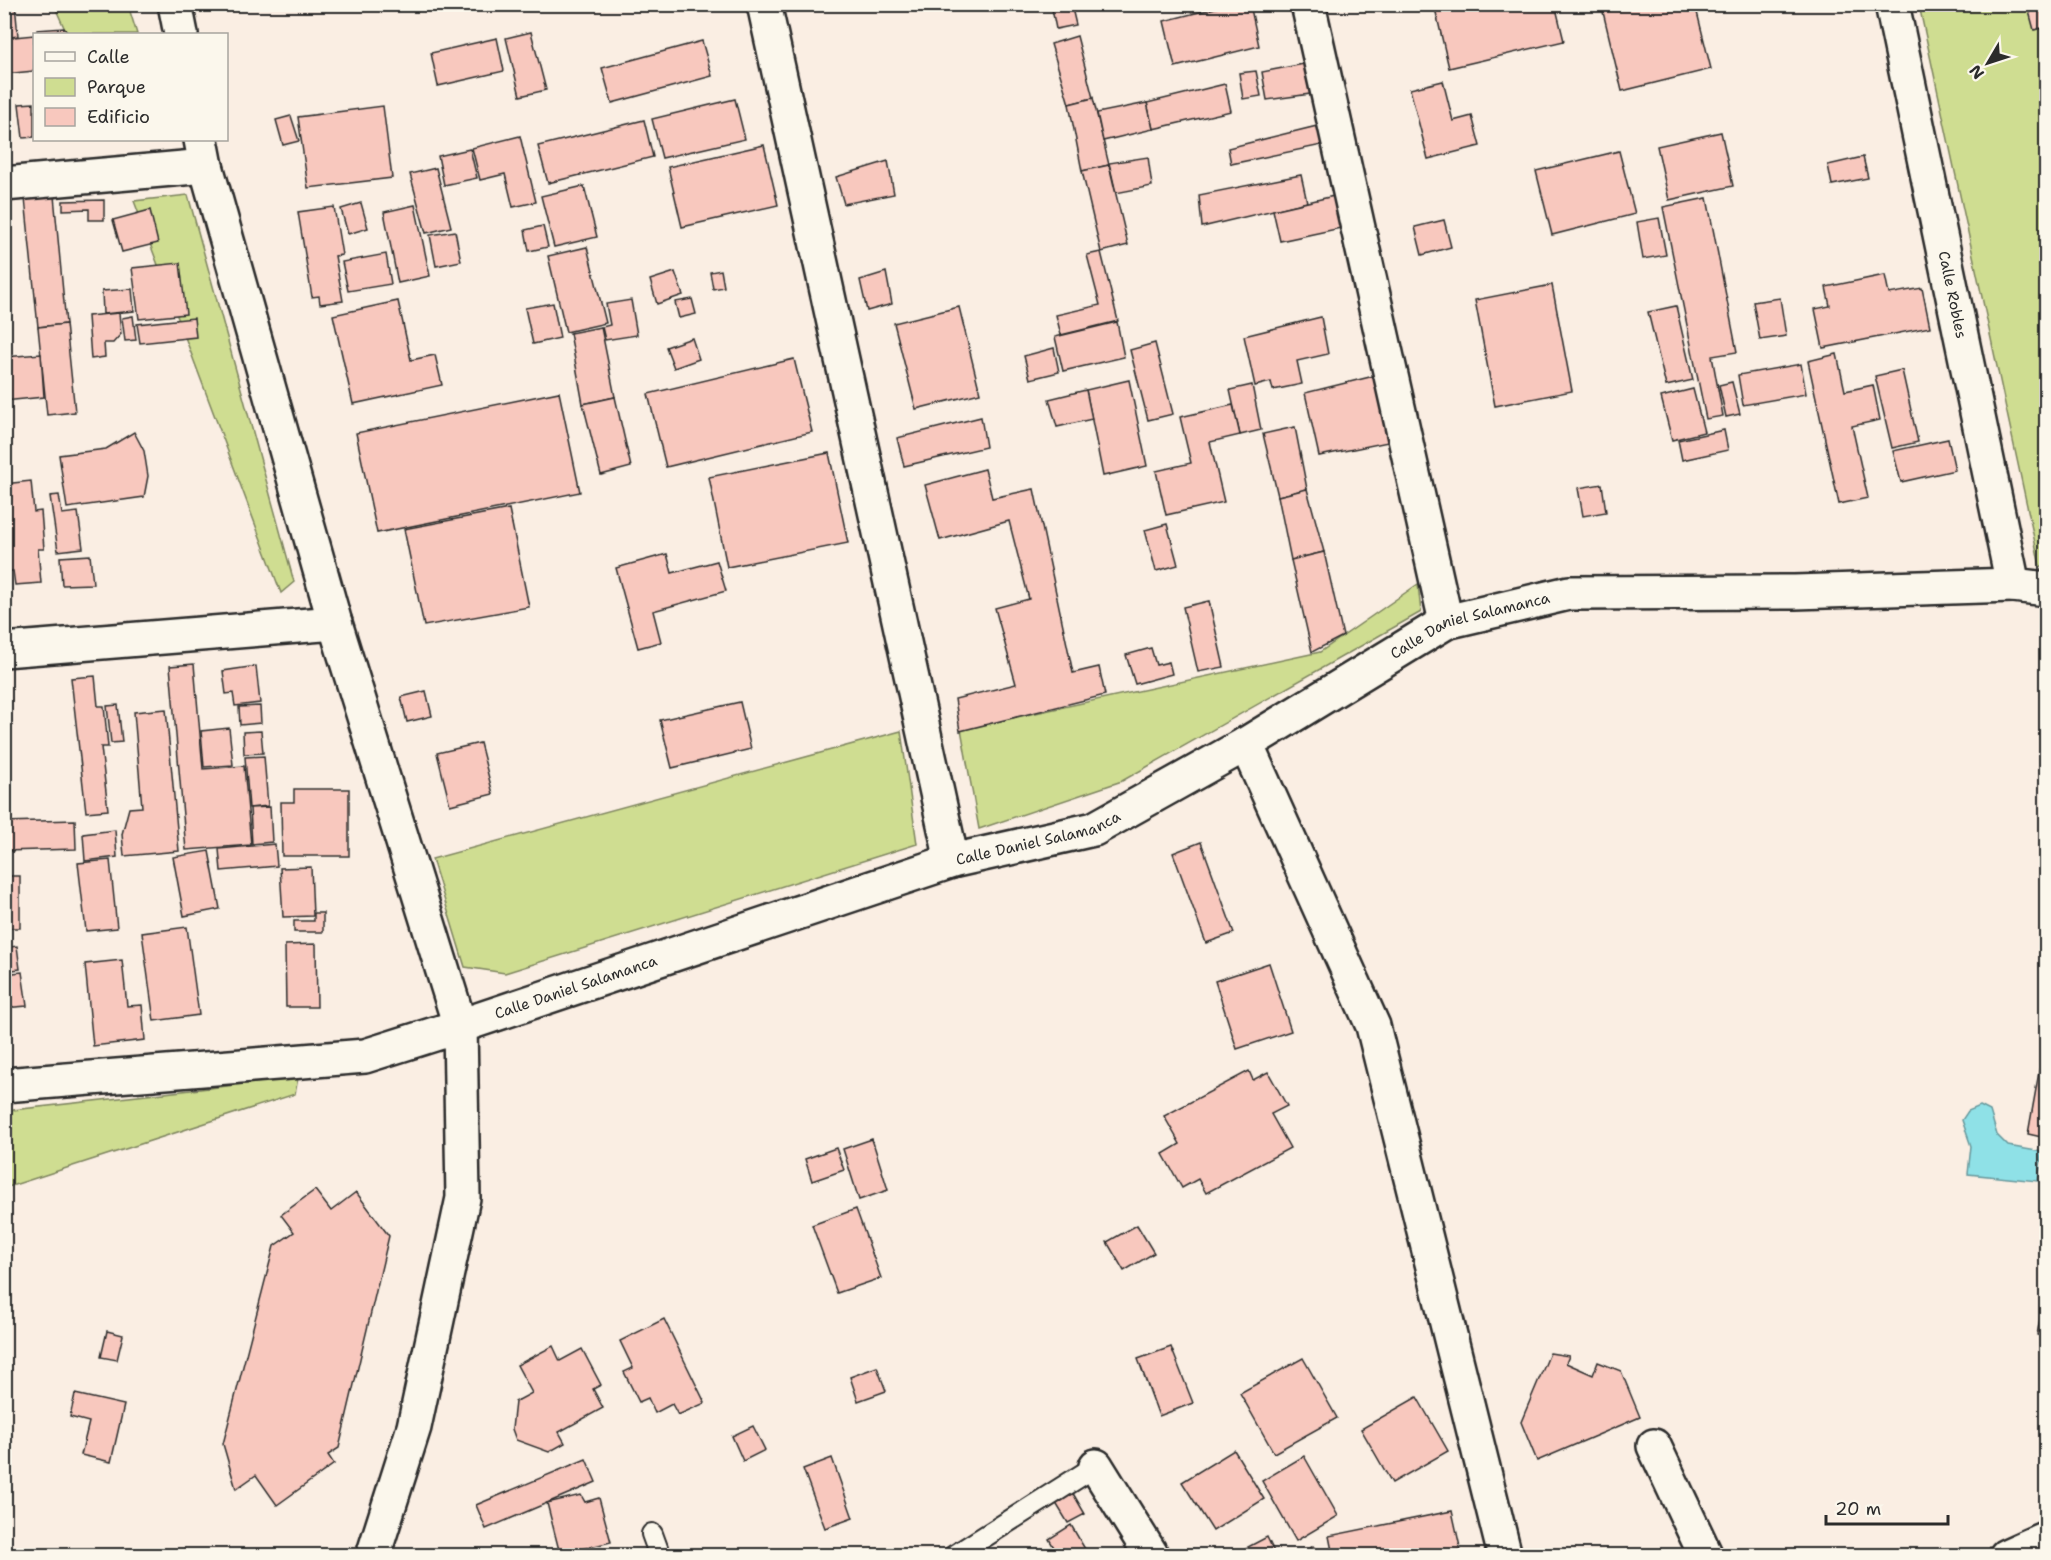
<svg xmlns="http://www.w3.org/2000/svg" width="2051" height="1560" font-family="'Shantell Sans',sans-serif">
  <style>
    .green { fill: #cfdd91; stroke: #7d845e; stroke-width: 1.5 }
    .water { fill: #8fe1e7; stroke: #67989c; stroke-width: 1.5 }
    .building { fill: #f8c8be; stroke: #2b2b2b; stroke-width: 1.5 }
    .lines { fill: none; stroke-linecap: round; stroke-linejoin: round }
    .lane-casing { stroke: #2b2b2b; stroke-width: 24 }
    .street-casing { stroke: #2b2b2b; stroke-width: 38 }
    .secondary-casing { stroke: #2b2b2b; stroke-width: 38 }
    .lane { stroke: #fbf7ec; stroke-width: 20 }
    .street { stroke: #fbf7ec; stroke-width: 33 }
    .secondary { stroke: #fbf7ec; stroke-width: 33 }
    .labels { text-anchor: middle; stroke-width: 5; stroke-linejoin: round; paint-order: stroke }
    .street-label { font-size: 15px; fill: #2b2b2b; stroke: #fbf7ec }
  </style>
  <rect width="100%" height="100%" fill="#faeee3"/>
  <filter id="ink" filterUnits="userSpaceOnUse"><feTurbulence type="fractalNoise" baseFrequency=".0167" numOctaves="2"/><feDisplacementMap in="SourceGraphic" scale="12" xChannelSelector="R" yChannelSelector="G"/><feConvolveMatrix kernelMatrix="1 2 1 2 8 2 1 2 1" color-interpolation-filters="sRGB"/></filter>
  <g filter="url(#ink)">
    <g class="green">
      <path d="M 54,5 L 128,5 L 137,34 L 67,34 Z"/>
      <path d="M 1919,5 L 2046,5 L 2046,567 L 2040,566 Z"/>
      <path d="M 188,195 L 294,582 L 281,593 L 134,201 Z"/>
      <path d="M 1418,584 L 1421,612 L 1122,781 L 979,829 L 961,729 L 1320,652 Z"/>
      <path d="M 901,731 L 917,844 L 505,973 L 465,967 L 432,859 Z"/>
      <path d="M 298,1078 L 295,1094 L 5,1188 L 4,1111 Z"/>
    </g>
    <path class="water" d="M 1980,1106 L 1990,1111 L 1997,1135 L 2008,1146 L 2042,1152 L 2038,1181 L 1968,1174 L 1971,1146 L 1962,1120 L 1968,1111 Z"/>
    <g class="building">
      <path d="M 4,4 L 15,4 L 18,36 L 4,38 Z"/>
      <path d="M 1051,4 L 1071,4 L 1076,25 L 1056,29 Z"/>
      <path d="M 1231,4 L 1250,4 L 1259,46 L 1175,67 L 1164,21 Z"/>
      <path d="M 1434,4 L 1555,4 L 1564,41 L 1449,68 Z"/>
      <path d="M 1631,4 L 1695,4 L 1711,69 L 1622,91 L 1603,12 Z"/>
      <path d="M 2027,4 L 2046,4 L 2046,27 L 2034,30 Z"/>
      <path d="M 64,28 L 68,34 L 37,34 L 37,30 Z"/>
      <path d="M 531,32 L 546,90 L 520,96 L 506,38 Z"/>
      <path d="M 34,35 L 34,71 L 4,74 L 4,38 Z"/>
      <path d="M 1077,36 L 1093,98 L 1069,104 L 1051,44 Z"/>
      <path d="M 497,38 L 504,71 L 438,86 L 431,53 Z"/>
      <path d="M 702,41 L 712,76 L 612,103 L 602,68 Z"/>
      <path d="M 1304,64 L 1310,94 L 1267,100 L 1262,72 Z"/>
      <path d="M 1256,71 L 1261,96 L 1243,99 L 1239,73 Z"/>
      <path d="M 1443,81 L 1453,121 L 1472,116 L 1480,146 L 1428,159 L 1410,89 Z"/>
      <path d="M 1225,84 L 1231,111 L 1153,129 L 1147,103 Z"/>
      <path d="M 1093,98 L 1109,165 L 1082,171 L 1069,104 Z"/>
      <path d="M 735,99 L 745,139 L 662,158 L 652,119 Z"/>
      <path d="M 34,103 L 34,137 L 23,138 L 19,104 Z"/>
      <path d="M 1147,103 L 1153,129 L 1103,141 L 1097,113 Z"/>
      <path d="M 383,106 L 392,178 L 308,188 L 298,117 Z"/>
      <path d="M 291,116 L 299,141 L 283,145 L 276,120 Z"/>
      <path d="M 644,120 L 653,157 L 548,183 L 538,146 Z"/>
      <path d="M 1317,126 L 1322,145 L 1231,164 L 1228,148 Z"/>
      <path d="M 1721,132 L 1733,186 L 1669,200 L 1657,146 Z"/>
      <path d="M 520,136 L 536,202 L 513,207 L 505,174 L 480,180 L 472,148 Z"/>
      <path d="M 764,145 L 778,205 L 682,227 L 668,167 Z"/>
      <path d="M 470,149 L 477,178 L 444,185 L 438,156 Z"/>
      <path d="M 1619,151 L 1635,214 L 1552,235 L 1536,171 Z"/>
      <path d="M 1148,157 L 1152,186 L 1116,193 L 1109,163 Z"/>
      <path d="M 1863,157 L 1868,178 L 1832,185 L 1828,165 Z"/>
      <path d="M 888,161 L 894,194 L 844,204 L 836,177 Z"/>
      <path d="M 1109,165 L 1128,245 L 1101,252 L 1082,171 Z"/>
      <path d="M 436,168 L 451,227 L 426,233 L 410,174 Z"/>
      <path d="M 1301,175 L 1307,202 L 1202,227 L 1199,195 Z"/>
      <path d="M 584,186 L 597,237 L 554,247 L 541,196 Z"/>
      <path d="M 54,196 L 66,324 L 38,327 L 25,198 Z"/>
      <path d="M 1334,196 L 1341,228 L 1280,241 L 1273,210 Z"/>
      <path d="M 1707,198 L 1737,352 L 1712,356 L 1723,416 L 1706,419 L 1663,207 Z"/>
      <path d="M 104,200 L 104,220 L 89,220 L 89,209 L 63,210 L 63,201 Z"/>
      <path d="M 361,203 L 368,228 L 348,234 L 341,209 Z"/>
      <path d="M 415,205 L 430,276 L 398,283 L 384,212 Z"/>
      <path d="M 334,207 L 342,255 L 335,256 L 343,301 L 320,304 L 319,296 L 312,297 L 298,212 Z"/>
      <path d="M 150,210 L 158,243 L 122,252 L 113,220 Z"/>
      <path d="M 1659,218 L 1666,255 L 1643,259 L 1637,222 Z"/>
      <path d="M 1444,220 L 1451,247 L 1422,255 L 1415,227 Z"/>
      <path d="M 543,226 L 548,247 L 529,251 L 525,230 Z"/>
      <path d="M 455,231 L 461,261 L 436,266 L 430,235 Z"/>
      <path d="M 587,247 L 606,323 L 566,332 L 548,256 Z"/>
      <path d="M 1101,252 L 1118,321 L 1061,335 L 1056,315 L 1100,305 L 1087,255 Z"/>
      <path d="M 386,254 L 391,284 L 348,291 L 342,262 Z"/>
      <path d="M 180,263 L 186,314 L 139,319 L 132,268 Z"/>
      <path d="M 721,270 L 724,287 L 713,289 L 710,272 Z"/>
      <path d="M 675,272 L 683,295 L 657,304 L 650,280 Z"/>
      <path d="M 886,272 L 892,304 L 867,311 L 860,280 Z"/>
      <path d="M 1885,275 L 1889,294 L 1922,288 L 1930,327 L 1823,348 L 1815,309 L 1830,306 L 1826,287 Z"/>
      <path d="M 1552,285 L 1572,391 L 1495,406 L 1475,300 Z"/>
      <path d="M 132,289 L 134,311 L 103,314 L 102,291 Z"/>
      <path d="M 1780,298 L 1786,336 L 1760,340 L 1753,302 Z"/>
      <path d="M 692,299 L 696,314 L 679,318 L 675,302 Z"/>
      <path d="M 631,300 L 637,335 L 605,340 L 602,327 L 610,325 L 606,304 Z"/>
      <path d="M 398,301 L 411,360 L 435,355 L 442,385 L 353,404 L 333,315 Z"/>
      <path d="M 553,303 L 560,338 L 533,344 L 525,308 Z"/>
      <path d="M 1676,306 L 1693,380 L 1666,386 L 1648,312 Z"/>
      <path d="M 959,307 L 980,393 L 916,409 L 894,323 Z"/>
      <path d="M 119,313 L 121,334 L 113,343 L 104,343 L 105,357 L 91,359 L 88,316 Z"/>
      <path d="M 133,316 L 136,340 L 125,341 L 122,318 Z"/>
      <path d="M 1321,317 L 1328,354 L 1297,361 L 1302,384 L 1273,390 L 1271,382 L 1255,386 L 1244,336 Z"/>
      <path d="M 194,318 L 196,337 L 140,343 L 137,324 Z"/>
      <path d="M 1117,322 L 1124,357 L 1063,371 L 1055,337 Z"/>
      <path d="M 66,324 L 75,412 L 47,415 L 38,327 Z"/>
      <path d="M 601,327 L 615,397 L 583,404 L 570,333 Z"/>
      <path d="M 692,338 L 699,359 L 674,368 L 666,347 Z"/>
      <path d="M 1155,343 L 1173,414 L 1148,420 L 1130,350 Z"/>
      <path d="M 1054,348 L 1059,372 L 1030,379 L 1024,356 Z"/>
      <path d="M 41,354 L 44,397 L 4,401 L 4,357 Z"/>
      <path d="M 1837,354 L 1845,391 L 1873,385 L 1880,420 L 1852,426 L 1868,498 L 1839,504 L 1808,361 Z"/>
      <path d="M 794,359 L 812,432 L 666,467 L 648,394 Z"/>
      <path d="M 1801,364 L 1806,394 L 1743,405 L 1738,375 Z"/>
      <path d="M 1902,370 L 1918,442 L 1892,448 L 1875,376 Z"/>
      <path d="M 1374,376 L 1388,442 L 1319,456 L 1305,393 Z"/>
      <path d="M 1129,380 L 1147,466 L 1103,476 L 1086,390 Z"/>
      <path d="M 1732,382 L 1740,414 L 1726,417 L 1719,385 Z"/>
      <path d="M 1252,385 L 1261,430 L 1240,435 L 1230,390 Z"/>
      <path d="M 1693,389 L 1704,432 L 1672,440 L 1661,397 Z"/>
      <path d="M 1086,390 L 1092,419 L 1057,427 L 1049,399 Z"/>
      <path d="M 559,392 L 580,492 L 377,533 L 356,433 Z"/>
      <path d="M 615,397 L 631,467 L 601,475 L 583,404 Z"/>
      <path d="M 1233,405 L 1240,435 L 1210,442 L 1224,502 L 1166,515 L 1156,471 L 1191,463 L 1180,417 Z"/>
      <path d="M 981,417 L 986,447 L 904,466 L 897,438 Z"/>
      <path d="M 1295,427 L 1307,489 L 1278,496 L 1263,434 Z"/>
      <path d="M 1724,430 L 1728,450 L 1682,460 L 1678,440 Z"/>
      <path d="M 134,432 L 144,451 L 148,476 L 144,497 L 67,508 L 59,455 L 106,449 Z"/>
      <path d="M 1948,439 L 1955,470 L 1901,482 L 1893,451 Z"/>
      <path d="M 829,453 L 848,543 L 727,567 L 709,477 Z"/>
      <path d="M 985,469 L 992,498 L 1034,489 L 1073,673 L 1099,667 L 1105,695 L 960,731 L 955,699 L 1016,684 L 995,608 L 1029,599 L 1009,521 L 940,540 L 925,485 Z"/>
      <path d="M 31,481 L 34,512 L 41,511 L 44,549 L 38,549 L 41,583 L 15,585 L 13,571 L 4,571 L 4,484 Z"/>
      <path d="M 1602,484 L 1606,512 L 1583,516 L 1578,488 Z"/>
      <path d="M 1307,489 L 1324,552 L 1291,560 L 1278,496 Z"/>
      <path d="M 59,495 L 62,514 L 78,512 L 83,548 L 58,551 L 50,496 Z"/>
      <path d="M 509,509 L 529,607 L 424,626 L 404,529 Z"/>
      <path d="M 1167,524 L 1178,565 L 1156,571 L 1145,530 Z"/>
      <path d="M 1324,552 L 1343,636 L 1312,652 L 1291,560 Z"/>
      <path d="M 667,554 L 672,573 L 717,561 L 726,591 L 653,611 L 661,642 L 638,648 L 616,568 Z"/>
      <path d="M 90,555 L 93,584 L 62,585 L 60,557 Z"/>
      <path d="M 1209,601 L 1224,667 L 1198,672 L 1183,607 Z"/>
      <path d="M 1151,648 L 1156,665 L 1169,662 L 1172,674 L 1135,684 L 1126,655 Z"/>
      <path d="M 194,664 L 203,769 L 244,766 L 251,845 L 186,850 L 170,666 Z"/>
      <path d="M 256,666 L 260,703 L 235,706 L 233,693 L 226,694 L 223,671 Z"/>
      <path d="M 95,676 L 98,706 L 104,706 L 108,747 L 101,747 L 108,810 L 86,812 L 71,678 Z"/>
      <path d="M 426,691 L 432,716 L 407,722 L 401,697 Z"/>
      <path d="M 740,702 L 751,749 L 672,768 L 660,720 Z"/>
      <path d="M 118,705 L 122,742 L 111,743 L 107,706 Z"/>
      <path d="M 260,706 L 261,723 L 240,725 L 239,707 Z"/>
      <path d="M 166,709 L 179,851 L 124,856 L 122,834 L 129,808 L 142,807 L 134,712 Z"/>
      <path d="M 229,728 L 233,765 L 204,767 L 201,731 Z"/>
      <path d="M 261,731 L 263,753 L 244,754 L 243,732 Z"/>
      <path d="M 480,743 L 493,794 L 450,805 L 437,753 Z"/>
      <path d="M 264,756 L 268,806 L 249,808 L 245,757 Z"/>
      <path d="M 294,789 L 349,789 L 349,856 L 282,856 L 281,802 L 294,802 Z"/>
      <path d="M 270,807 L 272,842 L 252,844 L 250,808 Z"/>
      <path d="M 75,820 L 76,849 L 4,851 L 4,822 Z"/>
      <path d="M 115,830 L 117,857 L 85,861 L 83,834 Z"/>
      <path d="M 1201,842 L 1234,933 L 1206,943 L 1173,853 Z"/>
      <path d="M 275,844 L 277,866 L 221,871 L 219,849 Z"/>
      <path d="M 209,851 L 220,909 L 184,916 L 173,857 Z"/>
      <path d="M 110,860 L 117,928 L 86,931 L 78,863 Z"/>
      <path d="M 311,867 L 313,916 L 283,917 L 280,868 Z"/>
      <rect x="4" y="876" width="16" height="52"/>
      <path d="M 314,913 L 323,913 L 323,932 L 294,932 L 294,921 L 314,921 Z"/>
      <path d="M 187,927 L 199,1015 L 154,1021 L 142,933 Z"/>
      <path d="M 316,944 L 317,1007 L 286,1007 L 285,945 Z"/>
      <path d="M 17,946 L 20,969 L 4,971 L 4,948 Z"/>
      <path d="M 122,960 L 127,1006 L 142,1005 L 145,1040 L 93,1046 L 85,964 Z"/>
      <path d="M 1269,963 L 1291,1031 L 1237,1049 L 1215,981 Z"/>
      <path d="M 22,972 L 27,1006 L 4,1008 L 4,974 Z"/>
      <path d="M 2042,1055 L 2046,1055 L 2046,1138 L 2028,1134 Z"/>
      <path d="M 1249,1071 L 1253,1080 L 1268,1072 L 1287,1106 L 1271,1114 L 1290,1148 L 1206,1193 L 1198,1179 L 1182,1188 L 1163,1154 L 1180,1144 L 1164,1116 Z"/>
      <path d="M 872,1139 L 888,1190 L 859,1200 L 843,1149 Z"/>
      <path d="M 836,1148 L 844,1170 L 812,1181 L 805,1159 Z"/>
      <path d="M 315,1190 L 331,1211 L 356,1192 L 389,1236 L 339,1448 L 328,1455 L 334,1464 L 277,1505 L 256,1475 L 236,1489 L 223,1444 L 274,1246 L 294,1232 L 281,1215 Z"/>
      <path d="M 856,1209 L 881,1278 L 837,1293 L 812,1225 Z"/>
      <path d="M 1137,1225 L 1154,1253 L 1124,1271 L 1107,1242 Z"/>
      <path d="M 2046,1287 L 2046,1337 L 2037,1335 Z"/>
      <path d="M 664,1319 L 705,1403 L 678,1415 L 672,1404 L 655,1413 L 648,1398 L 639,1402 L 624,1372 L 633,1368 L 620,1341 Z"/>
      <path d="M 107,1331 L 123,1335 L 117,1360 L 101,1357 Z"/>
      <path d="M 553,1346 L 560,1361 L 582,1349 L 601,1385 L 593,1389 L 603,1408 L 559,1432 L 565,1443 L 549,1452 L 516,1440 L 512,1429 L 515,1402 L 532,1393 L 517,1365 Z"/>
      <path d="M 1171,1347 L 1193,1403 L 1159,1416 L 1138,1359 Z"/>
      <path d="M 1550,1353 L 1569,1356 L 1566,1363 L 1593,1375 L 1598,1362 L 1621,1371 L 1640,1417 L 1537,1461 L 1521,1422 Z"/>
      <path d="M 1303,1358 L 1337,1418 L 1274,1453 L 1240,1393 Z"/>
      <path d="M 877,1367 L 886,1391 L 858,1401 L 850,1377 Z"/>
      <path d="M 75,1394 L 124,1405 L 111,1462 L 81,1455 L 89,1422 L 70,1417 Z"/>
      <path d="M 1417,1397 L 1448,1451 L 1392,1483 L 1361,1429 Z"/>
      <path d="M 753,1426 L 765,1450 L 743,1461 L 732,1436 Z"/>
      <path d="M 1234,1450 L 1264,1499 L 1213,1531 L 1182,1482 Z"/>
      <path d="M 1304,1456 L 1338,1516 L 1296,1541 L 1262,1481 Z"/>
      <path d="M 832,1458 L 853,1518 L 825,1528 L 803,1469 Z"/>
      <path d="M 586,1459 L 596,1482 L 486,1529 L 476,1505 Z"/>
      <path d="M 1071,1490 L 1085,1514 L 1068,1523 L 1054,1500 Z"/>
      <path d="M 581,1495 L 585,1502 L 599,1498 L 611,1542 L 560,1554 L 547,1503 Z"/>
      <path d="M 1452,1511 L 1462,1556 L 1333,1556 L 1329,1536 Z"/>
      <path d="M 1071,1525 L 1085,1549 L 1074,1556 L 1059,1556 L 1049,1539 Z"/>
      <path d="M 1267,1537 L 1276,1556 L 1231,1556 Z"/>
      <path d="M 1313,1546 L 1320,1556 L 1299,1556 Z"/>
    </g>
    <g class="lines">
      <defs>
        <g id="lane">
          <path d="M 652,1534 L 660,1556"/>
          <path d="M 954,1556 L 1096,1466"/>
        </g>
        <g id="street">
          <path d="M 175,4 L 181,34"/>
          <path d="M 764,4 L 952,861"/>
          <path d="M 1308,4 L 1446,622"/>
          <path d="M 201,140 L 206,166 L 335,623 L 460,1026 L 463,1198 L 414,1427 L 373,1556"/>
          <path d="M 4,184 L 206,166"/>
          <path d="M 4,650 L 335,623"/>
          <path d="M 1246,744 L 1373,1026 L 1505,1556"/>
          <path id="s1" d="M 4,1085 L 365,1056 L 460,1026 L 952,861 L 1094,829 L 1246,744 L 1446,622 L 1569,593 L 1795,592 L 2013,585"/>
          <path d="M 1654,1446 L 1706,1556"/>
          <path d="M 1096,1466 L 1152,1556"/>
          <path d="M 2006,1556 L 2046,1538"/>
        </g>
        <g id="secondary">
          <path id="s2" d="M 1892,4 L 2013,585 L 2046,589"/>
        </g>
      </defs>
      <use href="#lane" class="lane-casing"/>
      <use href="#street" class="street-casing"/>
      <use href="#secondary" class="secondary-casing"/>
      <use href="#lane" class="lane"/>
      <use href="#street" class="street"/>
      <use href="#secondary" class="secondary"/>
    </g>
  </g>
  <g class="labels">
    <g class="street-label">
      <text dy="5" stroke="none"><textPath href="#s2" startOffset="297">Calle Robles</textPath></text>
      <text dy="5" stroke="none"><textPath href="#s1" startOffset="1556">Calle Daniel Salamanca</textPath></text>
      <text dy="5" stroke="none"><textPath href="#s1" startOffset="1070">Calle Daniel Salamanca</textPath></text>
      <text dy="5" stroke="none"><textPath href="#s1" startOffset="584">Calle Daniel Salamanca</textPath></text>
    </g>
  </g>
  <rect width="2051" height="1560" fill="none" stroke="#fbf7ec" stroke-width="24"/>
  <rect x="12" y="12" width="2027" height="1536" fill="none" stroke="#2b2b2b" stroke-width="2" filter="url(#ink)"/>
  <rect x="33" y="33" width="195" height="108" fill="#fbf7ec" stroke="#a8a59f" stroke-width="1.5"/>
  <rect x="45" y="52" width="30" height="9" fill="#fbf7ec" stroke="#a8a59f" stroke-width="1.5"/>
  <text x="87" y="63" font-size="18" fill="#2b2b2b">Calle</text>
  <rect x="45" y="78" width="30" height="18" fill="#cfdd91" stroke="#a8a59f" stroke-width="1.5"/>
  <text x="87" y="93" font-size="18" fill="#2b2b2b">Parque</text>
  <rect x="45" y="108" width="30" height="18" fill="#f8c8be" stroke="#a8a59f" stroke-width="1.5"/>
  <text x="87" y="123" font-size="18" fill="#2b2b2b">Edificio</text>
  <g transform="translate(1988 63) rotate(231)" stroke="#fbf7ec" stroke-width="4.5" paint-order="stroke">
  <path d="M0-4.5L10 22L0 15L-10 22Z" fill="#2b2b2b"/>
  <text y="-9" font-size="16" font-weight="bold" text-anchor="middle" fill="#2b2b2b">N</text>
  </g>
  <path d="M1826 1515v9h122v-9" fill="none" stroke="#2b2b2b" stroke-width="3"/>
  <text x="1835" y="1515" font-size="18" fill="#2b2b2b" stroke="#fbf7ec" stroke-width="4.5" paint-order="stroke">20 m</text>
</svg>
